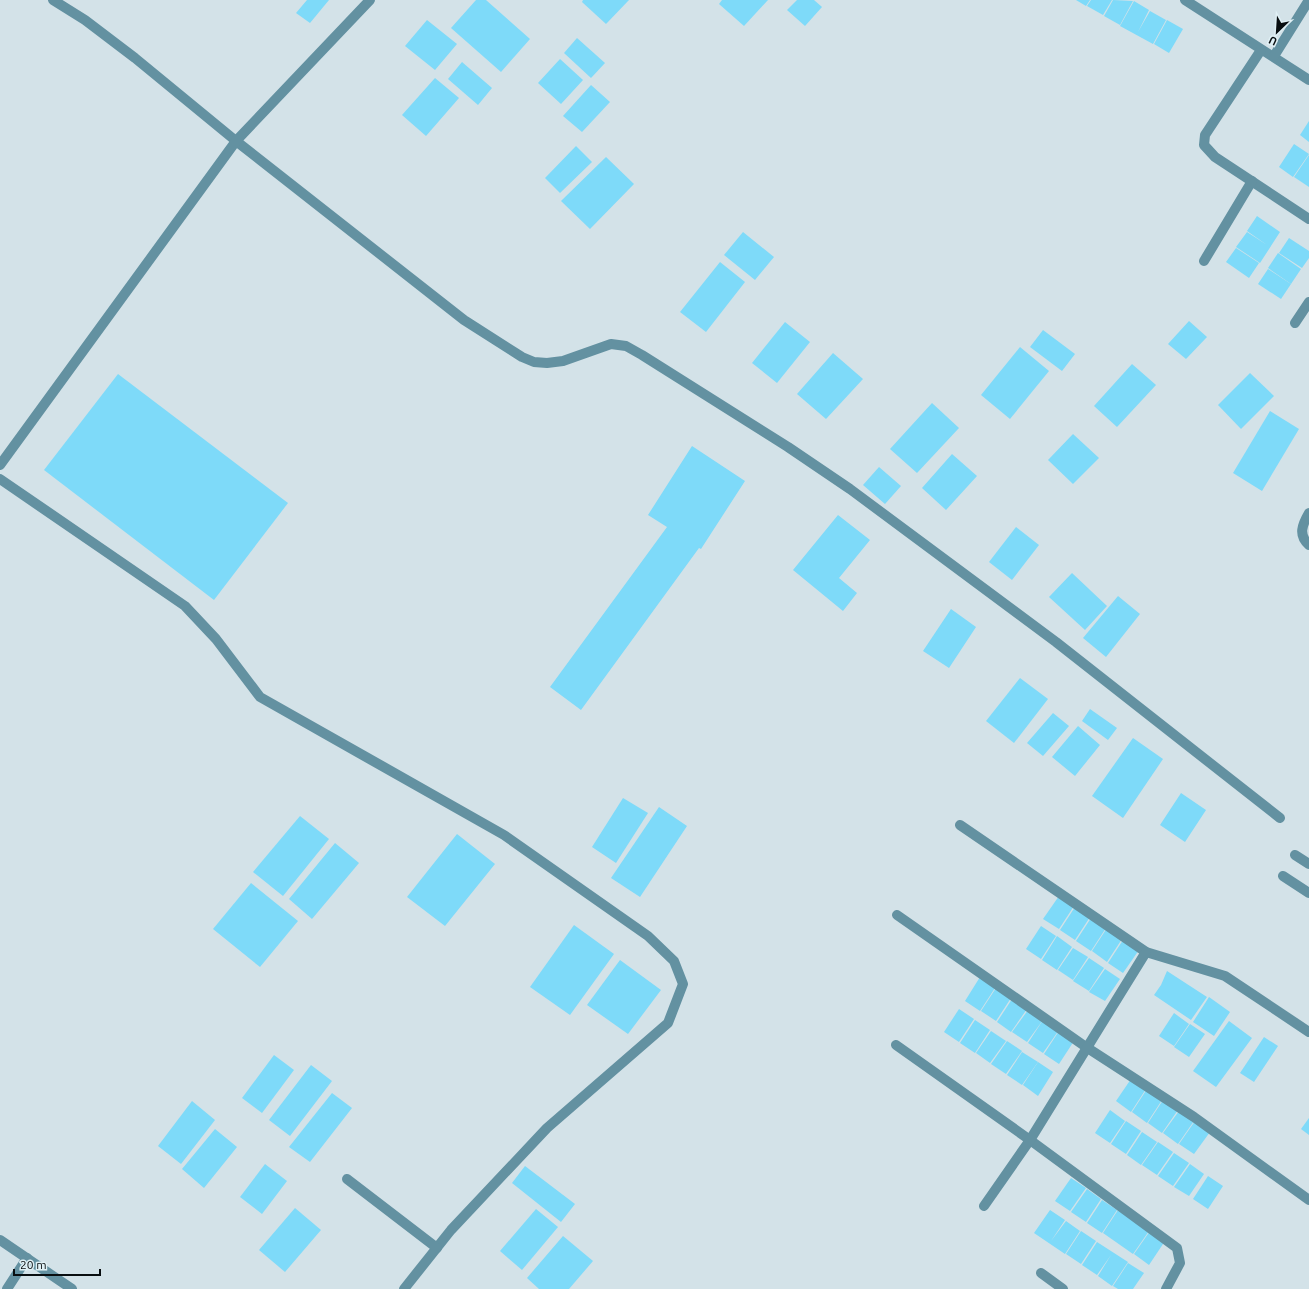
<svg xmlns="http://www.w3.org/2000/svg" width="1309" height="1289" font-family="Ubuntu,sans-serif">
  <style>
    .building { fill: #7edaf9 }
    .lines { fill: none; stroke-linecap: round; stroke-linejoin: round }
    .street { stroke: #6391a1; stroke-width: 10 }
  </style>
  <rect width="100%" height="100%" fill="#d3e2e8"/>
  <g class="building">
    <path d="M 307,0 L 329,0 L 310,23 L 296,13 Z"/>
    <path d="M 476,0 L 486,0 L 530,39 L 501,72 L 451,28 Z"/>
    <path d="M 583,0 L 629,0 L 606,24 L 582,2 Z"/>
    <path d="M 722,0 L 768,0 L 744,26 L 719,4 Z"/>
    <path d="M 797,0 L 814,0 L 822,7 L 805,26 L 787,10 Z"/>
    <path d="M 1076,0 L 1090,0 L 1086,6 Z"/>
    <path d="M 1091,0 L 1112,0 L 1103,15 L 1087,6 Z"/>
    <path d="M 1113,0 L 1133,1 L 1120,25 L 1104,16 Z"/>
    <path d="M 1134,1 L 1149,10 L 1138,32 L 1150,11 L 1166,20 L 1153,44 L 1120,26 Z"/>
    <path d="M 427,20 L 457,44 L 435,70 L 405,46 Z"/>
    <path d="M 1167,20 L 1183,29 L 1169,53 L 1154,44 Z"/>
    <path d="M 577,38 L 605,63 L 591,78 L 564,53 Z"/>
    <path d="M 560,59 L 583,80 L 561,104 L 538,83 Z"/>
    <path d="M 462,62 L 492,88 L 478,105 L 448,79 Z"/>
    <path d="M 435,78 L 459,98 L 426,136 L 402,115 Z"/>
    <path d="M 591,85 L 610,102 L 582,132 L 563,116 Z"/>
    <path d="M 1309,121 L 1309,142 L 1300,135 Z"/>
    <path d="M 1294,144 L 1309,154 L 1293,177 L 1279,167 Z"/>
    <path d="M 576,146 L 592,162 L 560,193 L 545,178 Z"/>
    <path d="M 1309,155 L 1309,187 L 1294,177 Z"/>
    <path d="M 606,157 L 634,184 L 590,229 L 561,201 Z"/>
    <path d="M 1257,216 L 1280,232 L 1260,263 L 1236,247 L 1247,232 L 1267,245 L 1247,231 Z"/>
    <path d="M 743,232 L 774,257 L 755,280 L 724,255 Z"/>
    <path d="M 1289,238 L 1309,251 L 1309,258 L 1302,268 L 1279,253 Z"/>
    <path d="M 1236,248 L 1259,263 L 1249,278 L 1226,262 Z"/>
    <path d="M 1278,253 L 1301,269 L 1291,284 L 1268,268 Z"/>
    <path d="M 720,262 L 745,282 L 706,332 L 680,312 Z"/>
    <path d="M 1268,269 L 1291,284 L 1281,299 L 1258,284 Z"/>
    <path d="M 1189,321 L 1207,337 L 1186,359 L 1168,344 Z"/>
    <path d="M 785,322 L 810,342 L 777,383 L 752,363 Z"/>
    <path d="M 1043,330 L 1075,354 L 1062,371 L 1030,347 Z"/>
    <path d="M 1020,347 L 1049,371 L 1010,419 L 981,395 Z"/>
    <path d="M 833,353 L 863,379 L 826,419 L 797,394 Z"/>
    <path d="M 1132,364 L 1156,385 L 1117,427 L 1094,406 Z"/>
    <path d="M 1250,373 L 1274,396 L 1241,429 L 1218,405 Z"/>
    <path d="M 118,374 L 288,503 L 214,600 L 44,470 Z"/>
    <path d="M 932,403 L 959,428 L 917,473 L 890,449 Z"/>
    <path d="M 1270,411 L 1299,429 L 1262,491 L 1233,473 Z"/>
    <path d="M 1073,434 L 1099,458 L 1073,484 L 1048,460 Z"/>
    <path d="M 692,446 L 745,481 L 701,549 L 699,548 L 581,710 L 550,687 L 667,527 L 648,515 Z"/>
    <path d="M 952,454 L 977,476 L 946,510 L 922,488 Z"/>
    <path d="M 879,467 L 901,486 L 885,504 L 863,485 Z"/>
    <path d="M 838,515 L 870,540 L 839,578 L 857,593 L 843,611 L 793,570 Z"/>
    <path d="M 1016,527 L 1039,545 L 1012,580 L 989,562 Z"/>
    <path d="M 1072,573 L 1107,606 L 1085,630 L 1049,597 Z"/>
    <path d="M 1118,596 L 1140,614 L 1106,657 L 1083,638 Z"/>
    <path d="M 951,609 L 976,627 L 949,668 L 923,651 Z"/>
    <path d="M 1020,678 L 1048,699 L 1014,743 L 986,721 Z"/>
    <path d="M 1090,709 L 1117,728 L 1108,740 L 1082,721 Z"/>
    <path d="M 1053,713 L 1069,726 L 1043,756 L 1027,743 Z"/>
    <path d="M 1078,726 L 1100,745 L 1075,776 L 1052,757 Z"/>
    <path d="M 1133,738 L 1163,759 L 1123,818 L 1092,796 Z"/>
    <path d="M 1181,793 L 1206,810 L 1185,842 L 1160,825 Z"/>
    <path d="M 623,798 L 648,813 L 616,863 L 592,847 Z"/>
    <path d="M 659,807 L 687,826 L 640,897 L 611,878 Z"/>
    <path d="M 300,816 L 329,839 L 283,896 L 253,872 Z"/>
    <path d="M 457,834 L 495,864 L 445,926 L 407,897 Z"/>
    <path d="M 335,843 L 359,863 L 312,919 L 289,899 Z"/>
    <path d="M 251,883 L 298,921 L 260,967 L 213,929 Z"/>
    <path d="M 1059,896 L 1074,906 L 1059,929 L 1043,919 Z"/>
    <path d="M 1075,907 L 1090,917 L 1075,940 L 1060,930 Z"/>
    <path d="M 1091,918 L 1106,928 L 1091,951 L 1076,941 Z"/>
    <path d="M 574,925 L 614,954 L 570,1015 L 530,987 Z"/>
    <path d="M 1041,926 L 1056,936 L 1041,959 L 1026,949 Z"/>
    <path d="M 1107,928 L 1122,939 L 1107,962 L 1092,951 Z"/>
    <path d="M 1057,936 L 1072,947 L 1057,970 L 1042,960 Z"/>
    <path d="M 1123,940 L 1139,950 L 1123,973 L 1108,963 Z"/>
    <path d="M 1073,948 L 1088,957 L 1073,980 L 1058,970 Z"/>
    <path d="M 1089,958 L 1104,968 L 1089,991 L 1073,981 Z"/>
    <path d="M 620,960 L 661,990 L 628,1034 L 587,1005 Z"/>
    <path d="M 1105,969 L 1120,979 L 1105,1001 L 1089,992 Z"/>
    <path d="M 1167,971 L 1207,997 L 1191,1020 L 1154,995 L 1161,985 Z"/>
    <path d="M 980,977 L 995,988 L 980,1011 L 965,1001 Z"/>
    <path d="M 996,988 L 1011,998 L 996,1021 L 981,1011 Z"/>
    <path d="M 1209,997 L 1230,1012 L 1214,1036 L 1193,1022 Z"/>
    <path d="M 1012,999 L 1027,1009 L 1011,1032 L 997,1022 Z"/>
    <path d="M 959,1009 L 974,1019 L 959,1042 L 944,1032 Z"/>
    <path d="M 1028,1010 L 1043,1020 L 1027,1042 L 1012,1032 Z"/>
    <path d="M 1174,1013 L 1189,1024 L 1174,1046 L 1159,1036 Z"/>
    <path d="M 975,1020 L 990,1030 L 975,1053 L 960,1043 Z"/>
    <path d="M 1043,1020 L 1059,1030 L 1043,1053 L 1028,1043 Z"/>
    <path d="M 1229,1021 L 1252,1038 L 1216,1087 L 1193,1071 Z"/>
    <path d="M 1190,1024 L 1205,1034 L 1189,1057 L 1174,1047 Z"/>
    <path d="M 991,1031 L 1006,1041 L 990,1063 L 976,1053 Z"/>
    <path d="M 1059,1031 L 1074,1041 L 1059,1064 L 1044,1054 Z"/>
    <path d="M 1264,1037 L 1278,1046 L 1254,1082 L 1240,1073 Z"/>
    <path d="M 1007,1041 L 1022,1051 L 1006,1074 L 991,1064 Z"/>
    <path d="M 1022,1052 L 1038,1062 L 1022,1085 L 1007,1075 Z"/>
    <path d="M 274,1055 L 294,1070 L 262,1113 L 242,1098 Z"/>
    <path d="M 1038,1062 L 1053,1072 L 1038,1096 L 1023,1085 Z"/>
    <path d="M 311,1065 L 332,1081 L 290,1136 L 269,1120 Z"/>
    <path d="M 1131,1079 L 1146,1089 L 1131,1112 L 1116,1101 Z"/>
    <path d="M 1147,1089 L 1162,1100 L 1147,1123 L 1132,1112 Z"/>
    <path d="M 332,1093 L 352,1108 L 310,1162 L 289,1147 Z"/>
    <path d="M 1163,1100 L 1178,1110 L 1162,1133 L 1148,1123 Z"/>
    <path d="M 192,1101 L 215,1120 L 181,1164 L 158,1146 Z"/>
    <path d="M 1110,1110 L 1125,1121 L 1110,1143 L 1095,1133 Z"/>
    <path d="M 1179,1111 L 1194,1121 L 1178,1144 L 1163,1133 Z"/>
    <path d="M 1309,1118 L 1309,1135 L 1301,1129 Z"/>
    <path d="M 1126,1121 L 1141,1131 L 1126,1154 L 1111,1144 Z"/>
    <path d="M 1195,1121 L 1210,1132 L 1194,1154 L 1179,1144 Z"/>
    <path d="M 215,1129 L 237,1147 L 204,1188 L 182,1169 Z"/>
    <path d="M 1142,1132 L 1157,1142 L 1141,1165 L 1127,1155 Z"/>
    <path d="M 1158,1142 L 1173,1152 L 1157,1175 L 1142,1165 Z"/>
    <path d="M 1174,1153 L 1189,1163 L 1173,1186 L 1158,1176 Z"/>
    <path d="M 265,1164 L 287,1181 L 262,1214 L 240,1197 Z"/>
    <path d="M 1190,1164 L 1204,1174 L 1189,1196 L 1174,1187 Z"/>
    <path d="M 525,1166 L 575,1204 L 561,1222 L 512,1183 Z"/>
    <path d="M 1208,1176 L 1223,1186 L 1208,1209 L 1193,1199 Z"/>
    <path d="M 1071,1178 L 1086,1188 L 1070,1211 L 1055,1201 Z"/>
    <path d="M 1087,1189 L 1101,1199 L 1086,1222 L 1071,1212 Z"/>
    <path d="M 1102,1200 L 1117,1210 L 1102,1233 L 1087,1223 Z"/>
    <path d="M 295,1208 L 321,1230 L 285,1272 L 259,1250 Z"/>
    <path d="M 536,1209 L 558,1227 L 522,1270 L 500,1251 Z"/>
    <path d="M 1050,1210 L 1065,1220 L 1051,1241 L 1066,1221 L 1080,1231 L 1065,1254 L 1034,1233 Z"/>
    <path d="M 1118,1210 L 1149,1231 L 1133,1254 L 1103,1233 Z"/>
    <path d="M 1081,1231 L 1096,1241 L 1081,1264 L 1066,1254 Z"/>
    <path d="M 1150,1231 L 1165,1241 L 1149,1265 L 1134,1254 Z"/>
    <path d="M 563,1236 L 593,1261 L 569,1289 L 539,1289 L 527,1278 Z"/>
    <path d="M 1097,1242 L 1128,1262 L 1112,1286 L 1098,1276 L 1111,1255 L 1097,1275 L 1082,1265 Z"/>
    <path d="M 1128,1263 L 1144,1273 L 1133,1289 L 1118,1289 L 1113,1286 Z"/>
  </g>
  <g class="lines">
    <g class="street">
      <path d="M 53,0 L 85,20 L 135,58 L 236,141 L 464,320 L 522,357 L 534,362 L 547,363 L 563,361 L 611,344 L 626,346 L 642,355 L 788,447 L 850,489 L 1056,642 L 1280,818"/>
      <path d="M 1185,0 L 1309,80"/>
      <path d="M 1261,50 L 1205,135 L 1204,145 L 1215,157 L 1309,219"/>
      <path d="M 1274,56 L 1309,0"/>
      <path d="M 1204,261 L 1252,181"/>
      <path d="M 1295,323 L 1309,302"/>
      <path d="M 0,465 L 236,141 L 370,0"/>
      <path d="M 0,479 L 185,606 L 216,639 L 260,697 L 504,835 L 648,936 L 674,961 L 683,984 L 668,1023 L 547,1128 L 451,1230 L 404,1289"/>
      <path d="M 1309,513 C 1302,525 1298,535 1309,545"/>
      <path d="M 960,825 L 1146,952 L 1225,976 L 1309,1032"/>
      <path d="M 1295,855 L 1309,864"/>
      <path d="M 1283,876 L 1309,893"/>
      <path d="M 897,915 L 1086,1047 L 1194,1117 L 1309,1200"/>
      <path d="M 896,1045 L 1030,1140 L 1177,1248 L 1180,1263 L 1166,1289"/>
      <path d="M 347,1179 L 437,1248"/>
      <path d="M 984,1206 L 1030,1140 L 1146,952"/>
      <path d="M 0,1240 L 72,1289"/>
      <path d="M 1041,1273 L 1063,1289"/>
      <path d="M 7,1289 L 27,1258"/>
    </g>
  </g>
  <g transform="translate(1277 32) rotate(205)" stroke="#e0f0f5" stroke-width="3" paint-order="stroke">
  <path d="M0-3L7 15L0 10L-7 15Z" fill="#090e10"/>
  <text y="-6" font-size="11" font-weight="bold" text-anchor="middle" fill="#090e10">U</text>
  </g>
  <path d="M14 1269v6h86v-6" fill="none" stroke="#090e10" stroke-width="2"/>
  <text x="20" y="1269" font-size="12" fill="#090e10" stroke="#e0f0f5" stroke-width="3" paint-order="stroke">20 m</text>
</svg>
